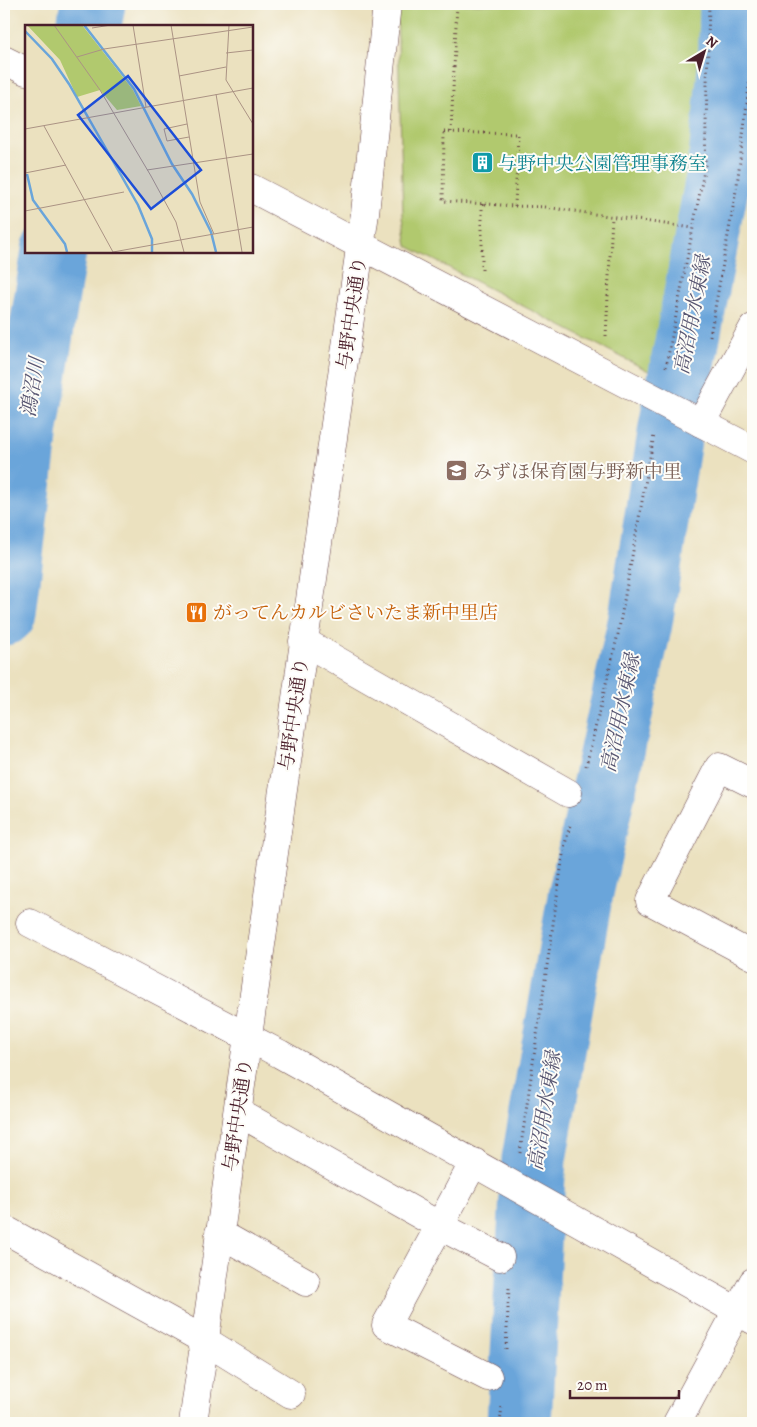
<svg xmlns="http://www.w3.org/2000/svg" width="757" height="1427" font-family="Alegreya,'Noto Serif JP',serif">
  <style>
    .green { fill: #b1c96e; stroke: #7e744c }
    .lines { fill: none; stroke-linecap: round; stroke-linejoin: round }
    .river { stroke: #6aa5da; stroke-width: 65 }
    .minor-casing { stroke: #623c41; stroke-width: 29 }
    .path { stroke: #623c41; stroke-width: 3; stroke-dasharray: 1 4; stroke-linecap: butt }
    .minor { stroke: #fff; stroke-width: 28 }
    .labels { text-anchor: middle; stroke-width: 4; stroke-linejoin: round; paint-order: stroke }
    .culture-label { font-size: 19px; fill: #0d838f; stroke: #fdfcf7; text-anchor: start }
    .street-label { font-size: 19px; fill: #4a1f2b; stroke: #fdfcf7 }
    .education-label { font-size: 19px; fill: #785e54; stroke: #fdfcf7; text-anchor: start }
    .food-label { font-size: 19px; fill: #c56008; stroke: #fdfcf7; text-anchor: start }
    .water-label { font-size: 20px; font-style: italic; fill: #575571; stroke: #fdfcf7 }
    .inset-river { fill: none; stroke: #6aa5da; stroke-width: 2.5 }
    .inset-road { fill: none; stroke: #ab9384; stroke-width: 1 }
    .view { fill: #1d4ed8; fill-opacity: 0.15; stroke: #1d4ed8; stroke-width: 2.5 }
    .inset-edge { fill: none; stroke: #4a1f2b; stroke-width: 2.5 }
  </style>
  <rect width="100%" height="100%" fill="#fdfcf7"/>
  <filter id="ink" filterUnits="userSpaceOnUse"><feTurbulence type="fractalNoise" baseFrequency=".02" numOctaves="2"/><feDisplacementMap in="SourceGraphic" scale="10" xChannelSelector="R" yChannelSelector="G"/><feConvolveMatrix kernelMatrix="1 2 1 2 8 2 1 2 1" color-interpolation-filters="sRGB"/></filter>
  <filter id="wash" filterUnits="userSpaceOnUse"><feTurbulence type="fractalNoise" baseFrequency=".0096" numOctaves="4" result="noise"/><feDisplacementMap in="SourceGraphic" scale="20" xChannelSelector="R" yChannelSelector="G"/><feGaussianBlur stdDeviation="1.12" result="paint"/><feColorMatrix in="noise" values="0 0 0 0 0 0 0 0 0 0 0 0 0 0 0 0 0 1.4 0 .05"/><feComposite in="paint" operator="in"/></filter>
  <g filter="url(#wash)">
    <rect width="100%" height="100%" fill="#ebe1bf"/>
    <path class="green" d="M 397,4 L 708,4 L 705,166 L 664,379 L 407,246 L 403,217 Z"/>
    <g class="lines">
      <g class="river">
        <path d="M 89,26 L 93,4"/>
        <path d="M 4,613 L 26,428 L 54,251"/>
        <path d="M 519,1423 L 534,1159 L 580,897 L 640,623 L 671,427 L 720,167 L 730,69 L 732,4"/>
      </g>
    </g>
  </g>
  <g filter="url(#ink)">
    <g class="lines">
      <defs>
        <g id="minor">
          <path d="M 4,60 L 26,71"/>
          <path d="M 251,188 L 753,450"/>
          <path d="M 701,423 L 753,328"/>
          <path d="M 303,641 L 568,793"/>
          <path d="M 753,784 L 719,767 L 650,901 L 753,956"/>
          <path d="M 30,923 L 280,1054 L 753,1320"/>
          <path d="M 238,1112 L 440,1226 L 500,1257"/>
          <path d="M 474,1162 L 386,1325 L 488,1377"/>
          <path d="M 4,1229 L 204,1340 L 291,1394"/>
          <path d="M 219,1233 L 306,1282"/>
          <path d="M 193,1423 L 365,213 L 387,4"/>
          <path d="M 677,1423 L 753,1282"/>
        </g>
      </defs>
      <use href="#minor" class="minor-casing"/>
      <g class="path">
        <path d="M 444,132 L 518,134 L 515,206 L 443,201 Z"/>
        <path d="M 451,132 L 457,4"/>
        <path d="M 482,204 L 482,271"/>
        <path d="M 515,206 L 545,207 L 693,228"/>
        <path d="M 606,336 L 612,217"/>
        <path d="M 710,336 L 737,185 L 753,54"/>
        <path d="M 666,367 L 705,166 L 709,4"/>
        <path d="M 586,766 L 618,634 L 654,435"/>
        <path d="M 520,1153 L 564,848 L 570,825"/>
        <path d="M 506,1349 L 509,1288"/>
        <path d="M 500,1423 L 502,1406"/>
      </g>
      <use href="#minor" class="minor"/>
    </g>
  </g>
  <defs>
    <symbol id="building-square" viewBox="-11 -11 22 22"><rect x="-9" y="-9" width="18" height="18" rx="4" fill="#0f9aa8" stroke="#fdfcf7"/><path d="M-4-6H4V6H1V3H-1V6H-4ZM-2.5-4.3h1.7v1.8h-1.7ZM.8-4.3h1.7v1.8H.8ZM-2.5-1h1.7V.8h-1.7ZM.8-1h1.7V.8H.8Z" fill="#fff"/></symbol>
    <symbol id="school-square" viewBox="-11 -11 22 22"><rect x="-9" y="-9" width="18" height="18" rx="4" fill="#8d6e63" stroke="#fdfcf7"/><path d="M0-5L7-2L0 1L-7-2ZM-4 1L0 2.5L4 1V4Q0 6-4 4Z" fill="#fff"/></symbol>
    <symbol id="restaurant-square" viewBox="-11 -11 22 22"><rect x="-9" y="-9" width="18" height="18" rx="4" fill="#e8710a" stroke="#fdfcf7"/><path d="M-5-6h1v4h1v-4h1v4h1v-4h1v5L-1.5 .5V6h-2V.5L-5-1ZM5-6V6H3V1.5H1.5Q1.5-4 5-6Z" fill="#fff"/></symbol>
  </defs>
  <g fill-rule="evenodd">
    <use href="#building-square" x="470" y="150" width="25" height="25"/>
    <use href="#school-square" x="444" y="458" width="25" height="25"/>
    <use href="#restaurant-square" x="184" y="600" width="25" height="25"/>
  </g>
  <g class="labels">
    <g class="culture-label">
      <text x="498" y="170">与野中央公園管理事務室</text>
    </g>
    <g class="street-label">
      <text transform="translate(351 313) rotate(-82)" y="7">与野中央通り</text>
      <text transform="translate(293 714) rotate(-82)" y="7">与野中央通り</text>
      <text transform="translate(237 1115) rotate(-82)" y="7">与野中央通り</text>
    </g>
    <g class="education-label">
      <text x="473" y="478">みずほ保育園与野新中里</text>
    </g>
    <g class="food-label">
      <text x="213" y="619">がってんカルビさいたま新中里店</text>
    </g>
    <g class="water-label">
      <text transform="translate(692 315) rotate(-79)" y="7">高沼用水東縁</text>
      <text transform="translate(32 387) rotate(-81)" y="7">鴻沼川</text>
      <text transform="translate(620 713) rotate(-78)" y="7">高沼用水東縁</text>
      <text transform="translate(544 1111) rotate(-81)" y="7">高沼用水東縁</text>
    </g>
  </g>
  <g transform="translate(25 25)">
    <rect width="228" height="228" fill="#ebe1bf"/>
    <path d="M 2,0 L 57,0 L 108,65 L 116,81 L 92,85 L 75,65 L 52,72 L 35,35 Z" fill="#b1c96e"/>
    <path class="inset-river" d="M 59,0 L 109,64 L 147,139 L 167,169 L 186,207 L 191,227M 0,6 L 27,34 L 44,59 L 113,180 L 127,214 L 127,227M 2,149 L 8,175 L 40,219 L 42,227"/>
    <path class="inset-road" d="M 29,0 L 75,65 L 126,151 L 151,197 L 159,227M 108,0 L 121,82M 146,0 L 175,177 L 189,209M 204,0 L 201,55 L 228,99M 67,3 L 86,0M 201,28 L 228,25M 52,32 L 79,24 L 228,2M 154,51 L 201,42M 191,69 L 217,227M 162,99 L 139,104 L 142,116 L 164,112M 19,101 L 88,227M 0,104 L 228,63M 122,145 L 228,129M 0,148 L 41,140M 0,186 L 99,167M 88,227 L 228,202"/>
    <path class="view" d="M 103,51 L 176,145 L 126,184 L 53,90 Z"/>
    <rect width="228" height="228" class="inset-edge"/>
  </g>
  <rect width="757" height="1427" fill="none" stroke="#fdfcf7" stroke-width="20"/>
  <g transform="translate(704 52) rotate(38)" stroke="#fdfcf7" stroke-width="4" paint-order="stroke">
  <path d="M0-4L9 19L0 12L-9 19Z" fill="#4a1f2b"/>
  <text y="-8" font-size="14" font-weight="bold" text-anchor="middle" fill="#4a1f2b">N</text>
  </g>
  <path d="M570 1390v8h109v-8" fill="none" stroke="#4a1f2b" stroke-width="2.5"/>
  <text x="577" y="1390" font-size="15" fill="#4a1f2b" stroke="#fdfcf7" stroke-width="4" paint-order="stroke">20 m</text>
</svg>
